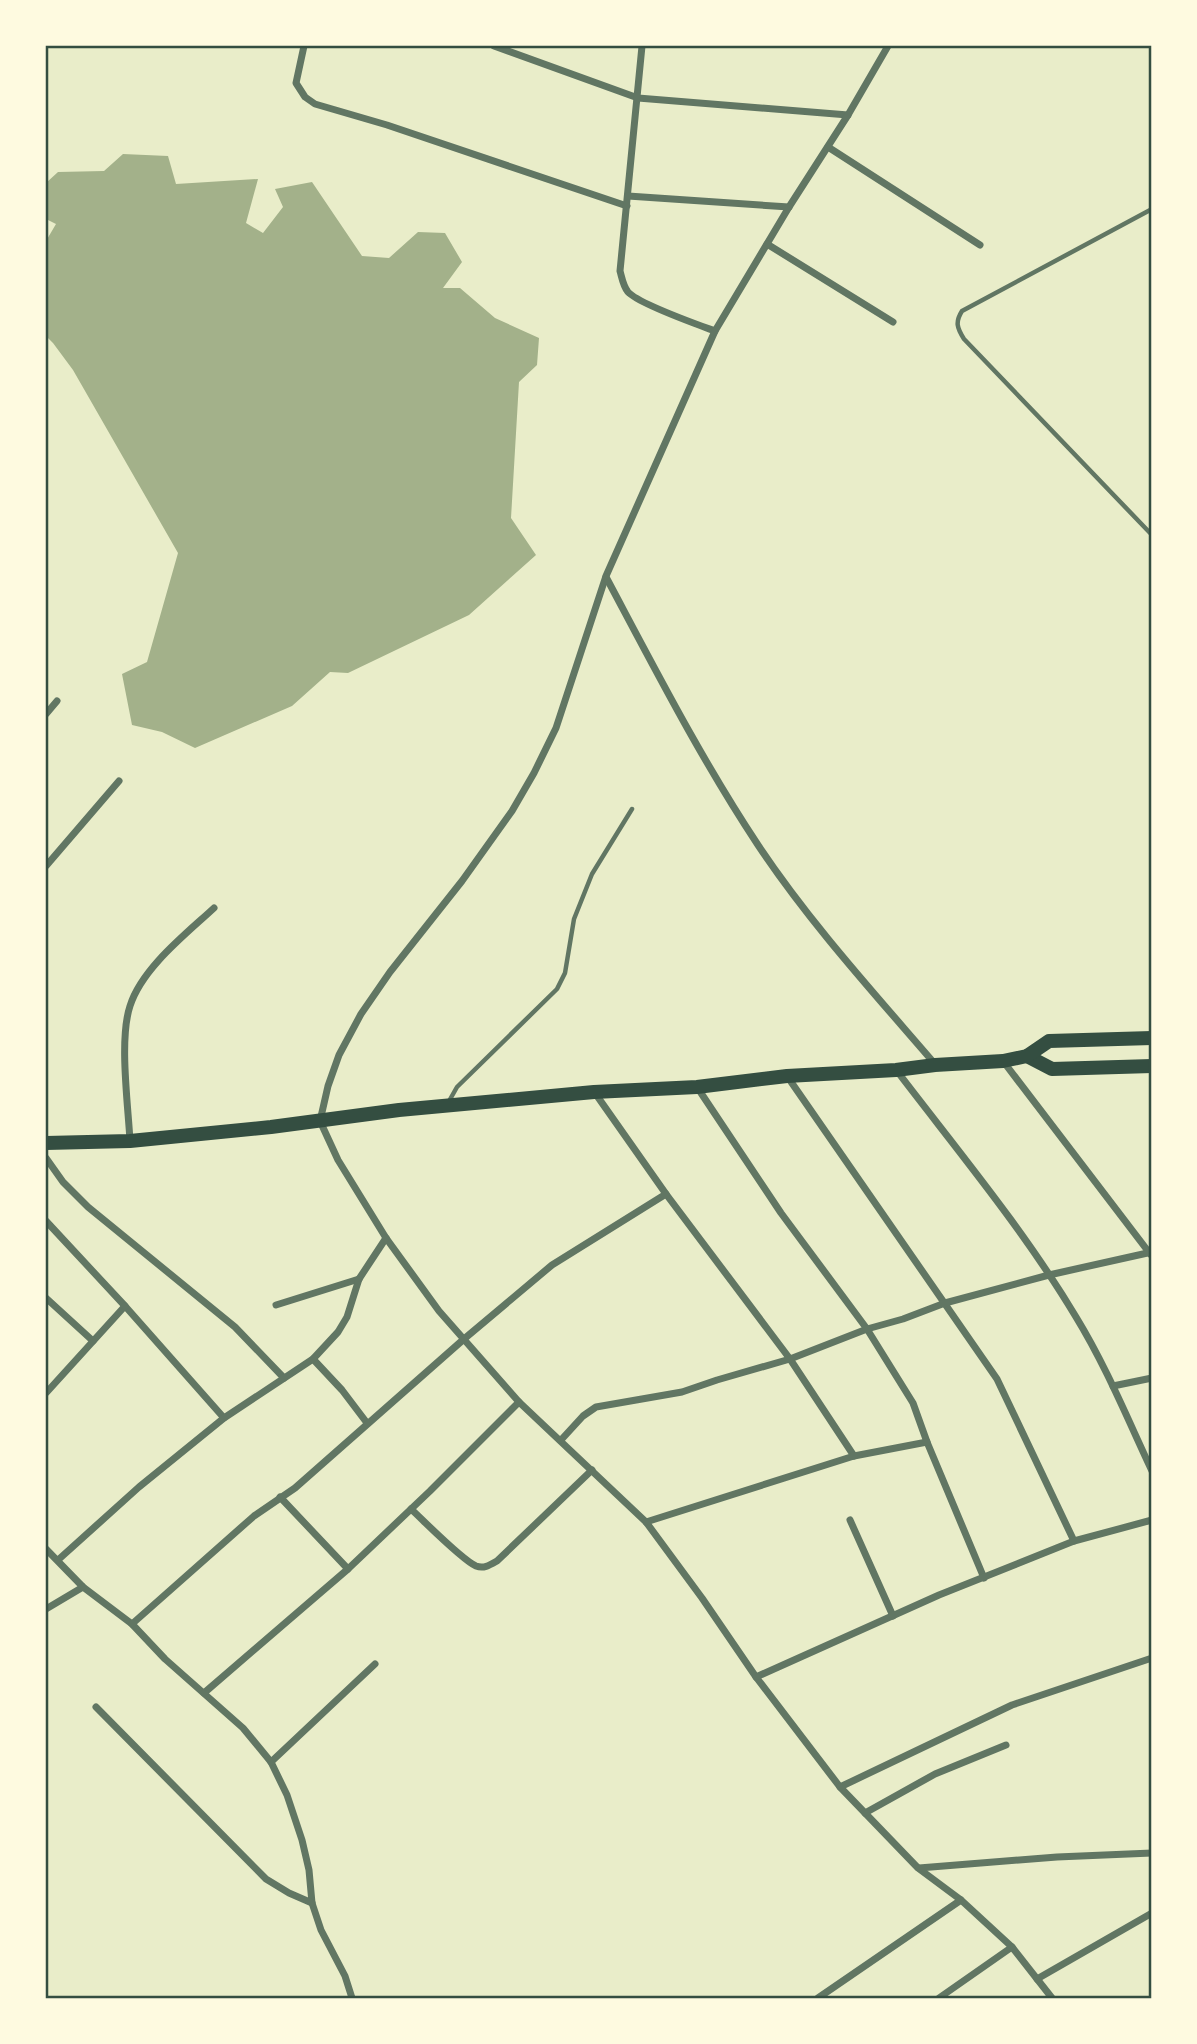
<svg xmlns="http://www.w3.org/2000/svg" width="1197" height="2044" font-family="'Asap Condensed',sans-serif">
  <style>
    .water { fill: #a3b18a }
    .lines { fill: none; stroke-linecap: round; stroke-linejoin: round }
    .service { stroke: #617663; stroke-width: 4.5 }
    .minor { stroke: #617663; stroke-width: 7 }
    .secondary { stroke: #344e41; stroke-width: 14 }
    .neatline { fill: none; stroke: #344e41; stroke-width: 2.5 }
  </style>
  <rect width="100%" height="100%" fill="#e9edc9"/>
  <path class="water" d="M 123,154 L 168,156 L 176,184 L 258,179 L 246,223 L 263,233 L 283,207 L 275,189 L 312,182 L 362,256 L 389,258 L 418,232 L 445,233 L 462,262 L 443,288 L 460,288 L 495,318 L 539,338 L 537,365 L 519,382 L 511,518 L 536,555 L 469,615 L 348,673 L 330,672 L 292,706 L 195,748 L 162,732 L 132,725 L 122,674 L 147,662 L 178,553 L 73,370 L 53,343 L 46,336 L 46,241 L 56,224 L 46,219 L 46,183 L 58,172 L 104,171 Z"/>
  <g class="lines">
    <g class="service">
      <path d="M 1152,209 L 962,311 C 955,322 957,328 964,339 L 1152,535"/>
      <path d="M 448,1103 L 457,1087 L 557,989 L 565,973 L 574,919 L 592,874 L 632,809"/>
    </g>
    <g class="minor">
      <path d="M 304,46 L 296,83 L 305,97 L 315,104 L 387,125 L 627,206"/>
      <path d="M 494,46 L 638,98 L 848,115"/>
      <path d="M 642,46 L 620,271 C 622,278 623,286 628,292 C 639,304 696,324 715,331"/>
      <path d="M 888,46 L 848,115 L 789,207 L 715,331 L 606,576 L 556,728 L 534,773 L 512,811 L 462,881 L 390,972 L 361,1014 L 339,1055 L 328,1086 L 320,1121 L 338,1160 L 386,1238 L 439,1311 L 519,1402 L 646,1522 L 702,1598 L 756,1677 L 840,1787 L 918,1868 L 961,1900 L 1012,1947 L 1052,1998"/>
      <path d="M 828,147 L 980,245"/>
      <path d="M 628,196 L 789,207"/>
      <path d="M 767,244 L 893,322"/>
      <path d="M 606,577 C 654,667 701,759 758,845 C 810,923 874,993 935,1064"/>
      <path d="M 46,714 L 57,701"/>
      <path d="M 46,866 L 119,781"/>
      <path d="M 1003,1061 L 1151,1255"/>
      <path d="M 897,1071 C 958,1151 1024,1230 1076,1317 C 1106,1366 1128,1420 1152,1471"/>
      <path d="M 787,1076 L 997,1379 L 1074,1541"/>
      <path d="M 697,1087 L 781,1213 L 867,1329 L 913,1403 L 927,1442 L 984,1578"/>
      <path d="M 595,1093 L 666,1194 L 790,1359 L 854,1456"/>
      <path d="M 130,1141 C 128,1104 119,1039 130,1006 C 142,968 186,934 214,908"/>
      <path d="M 46,1158 L 63,1182 L 88,1207 L 235,1327 L 284,1378"/>
      <path d="M 46,1221 L 125,1306 L 224,1418"/>
      <path d="M 46,1298 L 93,1341"/>
      <path d="M 276,1305 L 359,1279"/>
      <path d="M 313,1359 L 342,1390 L 367,1423"/>
      <path d="M 1113,1386 L 1152,1378"/>
      <path d="M 46,1393 L 125,1306"/>
      <path d="M 561,1440 L 583,1416 L 596,1407 L 682,1392 L 717,1380 L 790,1359 L 867,1329 L 903,1319 L 945,1303 L 1049,1275 L 1152,1252"/>
      <path d="M 280,1497 L 348,1569"/>
      <path d="M 411,1509 C 424,1521 462,1560 476,1566 C 484,1569 490,1565 497,1561 L 592,1470"/>
      <path d="M 850,1520 L 893,1616"/>
      <path d="M 646,1522 L 854,1456 L 927,1442"/>
      <path d="M 46,1549 L 83,1587 L 132,1624 L 165,1659 L 243,1728 L 271,1762 L 287,1795 L 302,1840 L 309,1870 L 312,1903 L 321,1930 L 345,1976 L 352,1998"/>
      <path d="M 58,1560 L 139,1487 L 224,1418 L 313,1359 L 338,1332 L 347,1317 L 359,1279 L 386,1238"/>
      <path d="M 46,1609 L 83,1587"/>
      <path d="M 132,1624 L 254,1516 L 295,1488 L 464,1339 L 552,1265 L 666,1194"/>
      <path d="M 756,1677 L 939,1595 L 1074,1541 L 1152,1520"/>
      <path d="M 204,1693 L 348,1569 L 430,1491 L 519,1402"/>
      <path d="M 96,1707 L 266,1879 L 289,1893 L 312,1903"/>
      <path d="M 271,1762 L 375,1664"/>
      <path d="M 840,1787 L 1012,1705 L 1152,1658"/>
      <path d="M 865,1813 L 935,1774 L 1006,1745"/>
      <path d="M 919,1868 L 1057,1857 L 1152,1853"/>
      <path d="M 1037,1979 L 1152,1913"/>
      <path d="M 818,1998 L 961,1900"/>
      <path d="M 939,1998 L 1012,1947"/>
    </g>
    <g class="secondary">
      <path d="M 1027,1056 L 1052,1069 L 1152,1066"/>
      <path d="M 46,1143 L 130,1141 L 271,1127 L 399,1110 L 594,1092 L 697,1087 L 787,1076 L 896,1070 L 935,1065 L 1003,1061 L 1027,1056 L 1049,1041 L 1152,1038"/>
    </g>
  </g>
  <rect width="1197" height="2044" fill="none" stroke="#fefae0" stroke-width="94"/>
  <rect x="47" y="47" width="1103" height="1950" class="neatline"/>
</svg>
